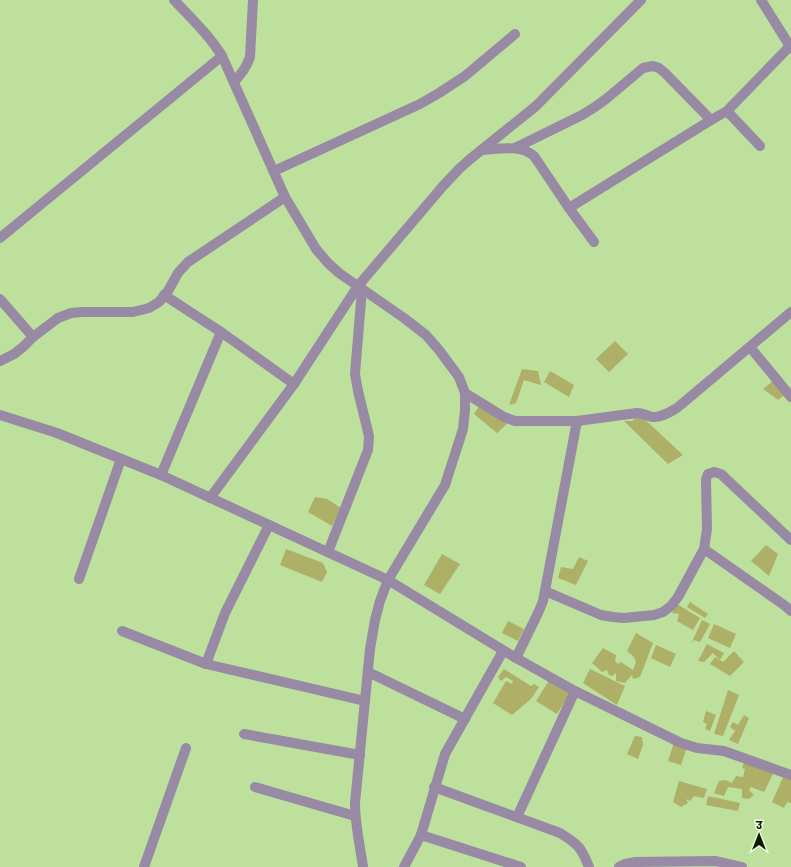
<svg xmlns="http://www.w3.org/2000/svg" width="791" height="867" font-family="Poppins,'Noto Sans Devanagari',sans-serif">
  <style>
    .building { fill: #adb066 }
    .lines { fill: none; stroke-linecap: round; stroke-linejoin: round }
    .minor { stroke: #9889a4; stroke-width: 10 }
  </style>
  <rect width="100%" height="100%" fill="#bde09d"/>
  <g class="building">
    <path d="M 615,341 L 628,354 L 609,372 L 596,359 Z"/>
    <path d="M 522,369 L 538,371 L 541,385 L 524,380 L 516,403 L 509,405 Z"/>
    <path d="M 550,371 L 574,385 L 569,397 L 544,382 Z"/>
    <path d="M 774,380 L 787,393 L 778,400 L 763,389 Z"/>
    <path d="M 480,405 L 487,408 L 507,424 L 497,433 L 474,414 Z"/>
    <path d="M 639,414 L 683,455 L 668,464 L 624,421 L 632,421 Z"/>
    <path d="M 315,497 L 327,499 L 341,508 L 332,526 L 308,512 Z"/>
    <path d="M 766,545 L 778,554 L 769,576 L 751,561 Z"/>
    <path d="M 286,549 L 323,563 L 327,572 L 322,582 L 280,565 Z"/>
    <path d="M 442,554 L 460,564 L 440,594 L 424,585 Z"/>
    <path d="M 579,557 L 588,561 L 576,585 L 558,578 L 561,567 L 573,569 Z"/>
    <path d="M 690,602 L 708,614 L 705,618 L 687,607 Z"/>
    <path d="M 677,604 L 700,618 L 693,630 L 677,621 L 679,614 L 672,613 Z"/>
    <path d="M 702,620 L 710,624 L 700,642 L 694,640 L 691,644 Z"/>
    <path d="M 508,621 L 524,629 L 518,641 L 502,633 Z"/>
    <path d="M 714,624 L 736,634 L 730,648 L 708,638 Z"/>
    <path d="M 636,633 L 653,643 L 640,677 L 633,679 L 632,675 L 625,683 L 616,681 L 616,673 L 612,676 L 609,675 L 607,670 L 602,672 L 592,663 L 603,648 L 616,655 L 615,661 L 618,664 L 621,662 L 633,670 L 636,662 L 634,657 L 627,651 Z"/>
    <path d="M 707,644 L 724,653 L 720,660 L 713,653 L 704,662 L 698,661 Z"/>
    <path d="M 656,645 L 676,654 L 670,667 L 651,658 Z"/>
    <path d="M 734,651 L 744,662 L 730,676 L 710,664 L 715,657 L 723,662 Z"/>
    <path d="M 504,669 L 531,686 L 534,684 L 539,687 L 531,699 L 512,715 L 493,703 L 506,681 L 512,684 L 513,681 L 506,677 L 501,681 L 498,677 Z"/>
    <path d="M 590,669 L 625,686 L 617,705 L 583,683 Z"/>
    <path d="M 550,679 L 571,692 L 557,714 L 536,701 Z"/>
    <path d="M 728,690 L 739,695 L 723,736 L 714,734 Z"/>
    <path d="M 706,711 L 716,715 L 710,731 L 705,729 L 707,724 L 703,722 Z"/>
    <path d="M 744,715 L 749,718 L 738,744 L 729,740 L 735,731 L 730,727 L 733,722 L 738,725 Z"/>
    <path d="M 635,736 L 642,737 L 643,745 L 638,759 L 627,754 Z"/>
    <path d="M 674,742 L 687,747 L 681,765 L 668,761 Z"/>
    <path d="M 745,760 L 775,770 L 764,792 L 751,787 L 749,790 L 754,795 L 749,799 L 742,798 L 742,789 L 728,787 L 724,796 L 714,793 L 719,781 L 725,780 L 732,783 L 736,776 L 743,777 L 745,769 L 742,768 Z"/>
    <path d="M 784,775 L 791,778 L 791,803 L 787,802 L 784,808 L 772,802 Z"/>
    <path d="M 679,781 L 707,789 L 704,798 L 694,796 L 690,801 L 686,799 L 688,803 L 681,807 L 673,802 Z"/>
    <path d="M 708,796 L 740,803 L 738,811 L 706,805 Z"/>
  </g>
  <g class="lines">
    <g class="minor">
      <path d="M 174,0 C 191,18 209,35 222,56 L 285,197 L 316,249 L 328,263 L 339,273 L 404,318 L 426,335 L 439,350 L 459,377 L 465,393 L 465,410 L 463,429 L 445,485 L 388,580 L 380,601 L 375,620 L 370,649 L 355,803 C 355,825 360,845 363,867"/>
      <path d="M 761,0 L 791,48"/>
      <path d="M 234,82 C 242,73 246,68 250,57 L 253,0"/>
      <path d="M 727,111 L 760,146"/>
      <path d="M 515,148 L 582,115 L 595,107 L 606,99 L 643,68 L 653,66 L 659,68 L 665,73 L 711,120 L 727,111 L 790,46"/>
      <path d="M 481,150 C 499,149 520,144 534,156 L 569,208 L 594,242"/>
      <path d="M 274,171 L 420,104 L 439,93 L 465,76 L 515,34"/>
      <path d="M 569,208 L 711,120"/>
      <path d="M 0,238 L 222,56"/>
      <path d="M 164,295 L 221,332 L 294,384"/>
      <path d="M 0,299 L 33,337"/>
      <path d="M 750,347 L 791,397"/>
      <path d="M 0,361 L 14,354 L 23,347 L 33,337 L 58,318 L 71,313 L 82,312 L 133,312 L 149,308 L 159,302 L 168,291 L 178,273 L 188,262 L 285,197"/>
      <path d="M 465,393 L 504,417 L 515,421 L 577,421 L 637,413 C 643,413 647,416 653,417 C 661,418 670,412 677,408 L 791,312"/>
      <path d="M 0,415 L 57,433 L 161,475 L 388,580 L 516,658 L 575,691 L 681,743 L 697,748 L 724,751 L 791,775"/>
      <path d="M 161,475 L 221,332"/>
      <path d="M 210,498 L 294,384 L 358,286 L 443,186 L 459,169 L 469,160 L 536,106 L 641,0"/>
      <path d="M 704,549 L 784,605 L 791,611"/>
      <path d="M 328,552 L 368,450 L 369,436 L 358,391 L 355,374 L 362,289"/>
      <path d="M 79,579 L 121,459"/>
      <path d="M 545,591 L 601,615 L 613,617 L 624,618 L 654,615 L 663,612 L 671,606 L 678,597 L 704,549 L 707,529 L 706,479 L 708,474 L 714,472 L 721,474 L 791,540"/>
      <path d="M 122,631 L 206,664 L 365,701"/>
      <path d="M 516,658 L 539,611 L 543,601 L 577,421"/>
      <path d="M 206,664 L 225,613 L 269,525"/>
      <path d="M 368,672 L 465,719"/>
      <path d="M 244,734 L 360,755"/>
      <path d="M 255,787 L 355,816"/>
      <path d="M 434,787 L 560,833 C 578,844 581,847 589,867"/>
      <path d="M 517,817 L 575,691"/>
      <path d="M 421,835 L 521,867"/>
      <path d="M 144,867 L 186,748"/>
      <path d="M 404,867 L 421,835 L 445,754 L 503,651"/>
      <path d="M 619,867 L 625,864 L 636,862 L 716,861 L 742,867"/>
    </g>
  </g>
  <g transform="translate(759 835)" stroke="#e8fbd9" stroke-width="3" paint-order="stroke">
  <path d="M0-3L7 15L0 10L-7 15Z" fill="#0e1a02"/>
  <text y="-6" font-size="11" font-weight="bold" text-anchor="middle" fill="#0e1a02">उ</text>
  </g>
</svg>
